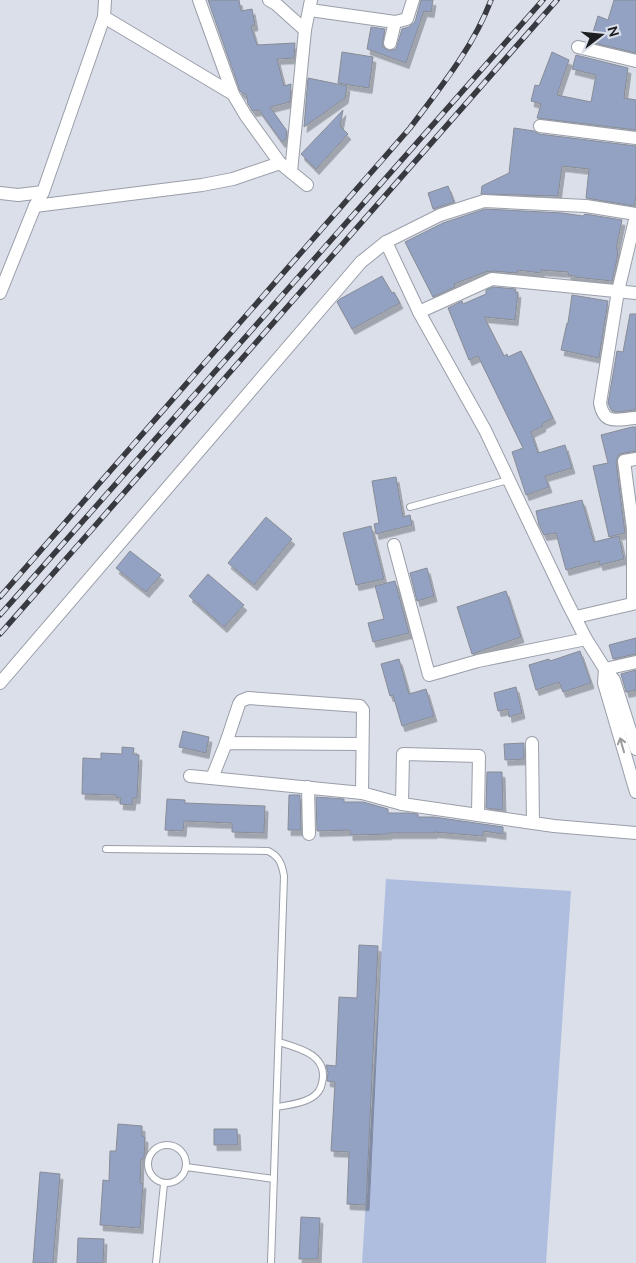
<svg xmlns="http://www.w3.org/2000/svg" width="636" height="1263" font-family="Ubuntu,sans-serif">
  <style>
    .green { fill: #afbedf }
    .building { fill: #93a2c3; stroke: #888c96; filter: url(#shadow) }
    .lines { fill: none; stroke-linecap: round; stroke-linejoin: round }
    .service-casing { stroke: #999ea8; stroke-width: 8 }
    .minor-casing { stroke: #999ea8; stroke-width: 14 }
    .service { stroke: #fff; stroke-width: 6 }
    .minor { stroke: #fff; stroke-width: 12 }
    .rail-casing { stroke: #383a3f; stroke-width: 5.5 }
    .rail { stroke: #dadfea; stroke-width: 4; stroke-dasharray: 11; stroke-linecap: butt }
    .oneway { stroke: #999a9c }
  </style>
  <defs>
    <filter id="shadow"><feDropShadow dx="3" dy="5.5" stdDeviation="0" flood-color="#0004"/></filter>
  </defs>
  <rect width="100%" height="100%" fill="#dadfea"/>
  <path class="green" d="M 386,879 L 571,891 L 546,1263 L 362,1263 Z"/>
  <g class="building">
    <path d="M 208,0 L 239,0 L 241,11 L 252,9 L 255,25 L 251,26 L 257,45 L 295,43 L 294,58 L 277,59 L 284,86 L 291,84 L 290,102 L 270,107 L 287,131 L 286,139 L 282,142 L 259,110 L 253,111 L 248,104 L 246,94 L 243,94 L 240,91 Z"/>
    <path d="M 421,0 L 433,0 L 431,12 L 424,11 L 406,63 L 367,49 L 371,27 L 385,29 L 382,46 L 389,51 L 396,49 L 402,29 L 409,27 L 415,22 Z"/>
    <path d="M 614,0 L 636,0 L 636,53 L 590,42 L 598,16 L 608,20 Z"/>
    <path d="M 342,52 L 373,57 L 369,88 L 338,83 Z"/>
    <path d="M 552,52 L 569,60 L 557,95 L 591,102 L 596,75 L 572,69 L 576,55 L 628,68 L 624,98 L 636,100 L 636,130 L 537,118 L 541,104 L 531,101 L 535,85 L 539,86 Z"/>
    <path d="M 308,78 L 347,86 L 345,98 L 304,127 Z"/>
    <path d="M 343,110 L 340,126 L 348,134 L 316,169 L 301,154 Z"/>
    <path d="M 514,128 L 534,131 L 539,134 L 636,146 L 636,196 L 634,206 L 586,198 L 589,169 L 562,166 L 558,196 L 481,194 L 482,186 L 509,173 Z"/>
    <path d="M 448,186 L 454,202 L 433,209 L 428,193 Z"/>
    <path d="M 485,209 L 562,213 L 583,216 L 585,214 L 622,220 L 616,249 L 618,249 L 617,259 L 612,281 L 575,277 L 575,276 L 568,275 L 568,272 L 541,270 L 541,273 L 518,270 L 517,273 L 493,271 L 488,272 L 488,271 L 454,284 L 455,287 L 433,297 L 405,242 L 443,223 Z"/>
    <path d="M 382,276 L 392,293 L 394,292 L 400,303 L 352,329 L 337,302 L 340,299 Z"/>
    <path d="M 493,287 L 516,289 L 515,292 L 518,292 L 515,320 L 484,317 L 504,356 L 507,354 L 508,357 L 521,351 L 553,418 L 542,424 L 543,426 L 531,432 L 538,453 L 565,445 L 572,468 L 545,476 L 549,487 L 526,495 L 512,452 L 523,448 L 478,356 L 469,360 L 448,308 L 462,301 L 463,304 L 486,294 L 486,290 Z"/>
    <path d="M 572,295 L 608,301 L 599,358 L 561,350 L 567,323 L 568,323 Z"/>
    <path d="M 630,314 L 636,314 L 636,407 L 635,410 L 618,412 L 611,410 L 608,403 L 617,351 L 623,352 Z"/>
    <path d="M 632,427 L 636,427 L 636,451 L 619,454 L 616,462 L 625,533 L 609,537 L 593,466 L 608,463 L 601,435 Z"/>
    <path d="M 396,477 L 403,517 L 410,515 L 412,525 L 376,534 L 374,524 L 379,523 L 372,481 Z"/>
    <path d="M 582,500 L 594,542 L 619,536 L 624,559 L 600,565 L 599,561 L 566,570 L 556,533 L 544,535 L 539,525 L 536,511 Z"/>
    <path d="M 266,517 L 292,539 L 254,585 L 228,563 Z"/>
    <path d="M 371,526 L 384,579 L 356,585 L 343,533 Z"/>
    <path d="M 130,551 L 161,575 L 146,592 L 116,568 Z"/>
    <path d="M 427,568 L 434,596 L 417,601 L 410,573 Z"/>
    <path d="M 208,574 L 244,605 L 224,627 L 189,596 Z"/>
    <path d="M 395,581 L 409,633 L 373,642 L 368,623 L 384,619 L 375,586 Z"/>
    <path d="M 506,591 L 521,637 L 472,654 L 457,607 Z"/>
    <path d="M 636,638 L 636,654 L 613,659 L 609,645 Z"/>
    <path d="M 580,651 L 591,683 L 563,692 L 559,682 L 536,690 L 529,665 L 549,659 L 550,661 Z"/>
    <path d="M 399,659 L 409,694 L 426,689 L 434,716 L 402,726 L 393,695 L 390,696 L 381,664 Z"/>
    <path d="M 636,670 L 636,690 L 626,692 L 621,674 Z"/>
    <path d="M 516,687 L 522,713 L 509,717 L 508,709 L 498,711 L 494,693 Z"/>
    <path d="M 183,731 L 209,737 L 206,753 L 179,747 Z"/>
    <path d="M 524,743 L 524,759 L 505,760 L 504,744 Z"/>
    <path d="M 122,747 L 134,748 L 133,754 L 139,755 L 137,798 L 133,798 L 132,805 L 120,804 L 121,798 L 116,797 L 116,795 L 82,794 L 83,758 L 101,759 L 101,753 L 122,754 Z"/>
    <path d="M 487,772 L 502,772 L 503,810 L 486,808 Z"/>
    <path d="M 289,795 L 300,795 L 301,830 L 288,830 Z"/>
    <path d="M 316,797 L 344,799 L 344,802 L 363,802 L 388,809 L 388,813 L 409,813 L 418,814 L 418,817 L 434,817 L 503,827 L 503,834 L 483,831 L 483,836 L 434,832 L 434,833 L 389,833 L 389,834 L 350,835 L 350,830 L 317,831 Z"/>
    <path d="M 167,799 L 185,800 L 185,803 L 265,806 L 264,833 L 232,832 L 232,823 L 184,821 L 183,831 L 165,830 Z"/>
    <path d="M 359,945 L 378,946 L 366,1205 L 347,1204 L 349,1152 L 331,1151 L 335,1082 L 327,1081 L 328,1073 L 326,1065 L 336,1066 L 339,997 L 357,998 Z"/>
    <path d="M 118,1124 L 142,1126 L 142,1136 L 145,1137 L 144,1159 L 141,1159 L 140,1183 L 143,1183 L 140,1228 L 100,1225 L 103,1180 L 109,1181 L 110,1151 L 116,1151 Z"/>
    <path d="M 214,1129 L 237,1129 L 238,1145 L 214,1145 Z"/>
    <path d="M 40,1172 L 60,1174 L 53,1263 L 33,1263 Z"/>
    <path d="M 301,1217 L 320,1218 L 318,1259 L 299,1259 Z"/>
    <path d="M 78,1238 L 104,1239 L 103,1263 L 77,1263 Z"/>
  </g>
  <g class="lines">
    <defs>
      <g id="service">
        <path d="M 410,507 L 508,480"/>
        <path d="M 106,849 L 268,851 C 279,856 282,864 284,876 L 271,1263"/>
        <path d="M 277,1107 C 288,1105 301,1104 311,1098 C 318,1094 321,1089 322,1083 C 329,1055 299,1048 279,1042"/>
        <circle cx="167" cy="1164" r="19"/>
        <path d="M 186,1167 L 274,1179"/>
        <path d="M 156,1263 L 164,1184"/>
      </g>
      <g id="minor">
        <path d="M 199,0 L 233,94 L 246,116 L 280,163 L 307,185"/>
        <path d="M 269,0 L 276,4 L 305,30"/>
        <path d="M 310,10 L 395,22 L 407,19 L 413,0"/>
        <path d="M 104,17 L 233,94"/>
        <path d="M 390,43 L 395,22"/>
        <path d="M 578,47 L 636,61"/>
        <path d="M 540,126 L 636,138"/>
        <path d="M 291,172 L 305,30 L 311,0"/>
        <path d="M 0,193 L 18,195 L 43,192"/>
        <path d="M 35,206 L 202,185 L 233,179 L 280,163"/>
        <path d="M 636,216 L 618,291 L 600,403 C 604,426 617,419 636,418"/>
        <path d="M 386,242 L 419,312 L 485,430 L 566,600 L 586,639 L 605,669 L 614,680 L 636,749"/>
        <path d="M 0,293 L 35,206 L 43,192 L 104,17 L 105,0"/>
        <path d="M 419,312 L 492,279 L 636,293"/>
        <path d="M 394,545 L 429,675 L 478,661 L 586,639"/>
        <path d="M 633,603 L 633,529 L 624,461 L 636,459"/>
        <path d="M 576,617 L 636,603"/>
        <path d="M 605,669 L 604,683 L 636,792"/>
        <path d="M 605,669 L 636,662"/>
        <path d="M 0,683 L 361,262 L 386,242 L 440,215 L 484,201 L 586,206 L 636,214"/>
        <path d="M 226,743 L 239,704 L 241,701 L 248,698 L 360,706 L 363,710 L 362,793"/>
        <path d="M 532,743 L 533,823"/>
        <path d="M 190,776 L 362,793 L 402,804 L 554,826 L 636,833"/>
        <path d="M 212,778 L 226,743 L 362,744"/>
        <path d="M 308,787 L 309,834"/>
        <path d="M 402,804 L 403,754 L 479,756 L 478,815"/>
      </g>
    </defs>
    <use href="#service" class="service-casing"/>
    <use href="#minor" class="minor-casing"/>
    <use href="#service" class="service"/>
    <use href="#minor" class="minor"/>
    <defs>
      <g id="rail">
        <path d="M 0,597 L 410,128 C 440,88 473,48 491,0"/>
        <path d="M 0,615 L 543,0"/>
        <path d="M 0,634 L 557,0"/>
      </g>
    </defs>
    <use href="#rail" class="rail-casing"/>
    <use href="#rail" class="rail"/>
  </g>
  <defs><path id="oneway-shaft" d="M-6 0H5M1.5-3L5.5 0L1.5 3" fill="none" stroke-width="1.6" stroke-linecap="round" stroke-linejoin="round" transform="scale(1.25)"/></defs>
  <use class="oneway" href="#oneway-shaft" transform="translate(622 745) rotate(-106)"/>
  <g transform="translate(601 35) rotate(74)" stroke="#dadfea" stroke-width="4" paint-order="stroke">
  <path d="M0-4L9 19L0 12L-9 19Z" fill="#1c1e22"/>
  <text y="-8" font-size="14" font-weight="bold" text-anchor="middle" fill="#1c1e22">N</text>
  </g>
</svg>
